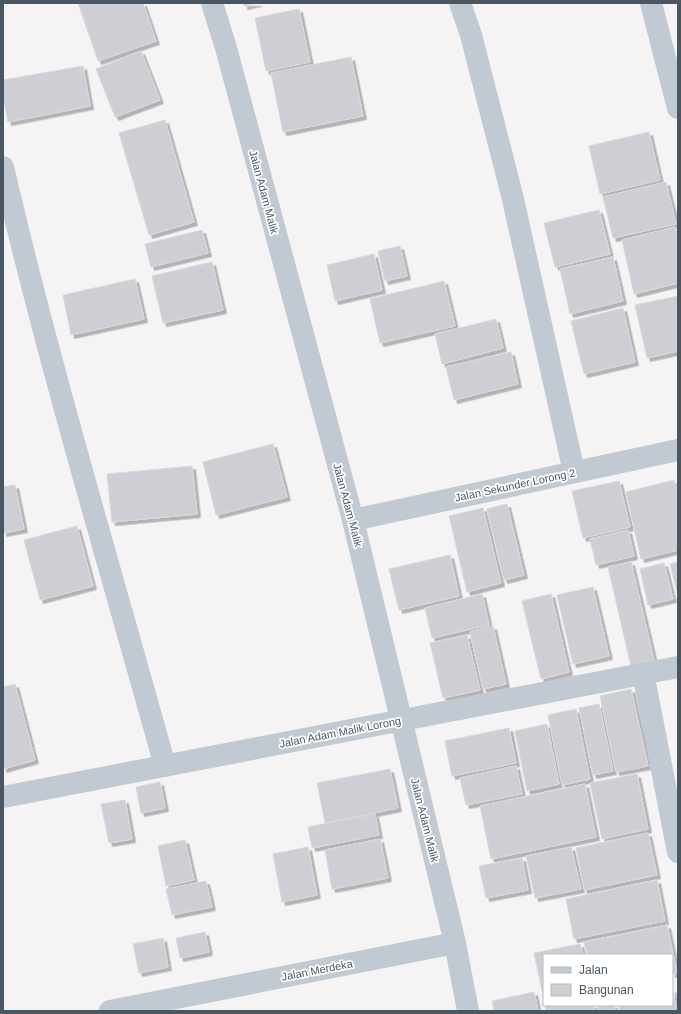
<svg xmlns="http://www.w3.org/2000/svg" width="681" height="1014" font-family="Arial,sans-serif">
  <style>
    .building { fill: #cdcfd5; stroke: #d7d9de; filter: url(#shadow) }
    .lines { fill: none; stroke-linecap: round; stroke-linejoin: round }
    .street { stroke: #c1cad2; stroke-width: 22 }
    .labels { text-anchor: middle; stroke-width: 3.5; stroke-linejoin: round; paint-order: stroke }
    .street-label { font-size: 11px; fill: #4a5661; stroke: #fff }
  </style>
  <defs>
    <filter id="shadow"><feDropShadow dx="3.5" dy="3.5" stdDeviation="0" flood-color="#0004"/></filter>
  </defs>
  <rect width="100%" height="100%" fill="#f5f3f3"/>
  <g class="building">
    <path d="M 78,3 L 143,3 L 156,41 L 98,61 Z"/>
    <path d="M 244,3 L 258,3 L 244,6 Z"/>
    <path d="M 299,9 L 310,62 L 266,71 L 255,18 Z"/>
    <path d="M 141,51 L 160,100 L 115,117 L 96,69 Z"/>
    <path d="M 351,57 L 363,116 L 283,132 L 271,73 Z"/>
    <path d="M 83,66 L 90,106 L 8,122 L 3,96 L 3,80 Z"/>
    <path d="M 165,120 L 194,222 L 149,235 L 119,133 Z"/>
    <path d="M 649,132 L 660,180 L 600,194 L 589,146 Z"/>
    <path d="M 666,182 L 676,224 L 613,238 L 603,197 Z"/>
    <path d="M 599,210 L 610,254 L 555,267 L 544,223 Z"/>
    <path d="M 675,227 L 678,238 L 678,283 L 634,294 L 622,240 Z"/>
    <path d="M 202,230 L 208,253 L 151,267 L 145,244 Z"/>
    <path d="M 400,246 L 407,276 L 385,281 L 378,251 Z"/>
    <path d="M 374,254 L 382,290 L 335,301 L 327,265 Z"/>
    <path d="M 613,257 L 623,301 L 570,314 L 560,269 Z"/>
    <path d="M 212,262 L 223,310 L 163,323 L 152,276 Z"/>
    <path d="M 135,279 L 144,319 L 71,335 L 63,295 Z"/>
    <path d="M 444,281 L 455,326 L 380,343 L 370,299 Z"/>
    <path d="M 678,296 L 678,351 L 647,358 L 635,305 Z"/>
    <path d="M 623,308 L 635,362 L 584,374 L 571,321 Z"/>
    <path d="M 496,319 L 503,348 L 442,364 L 435,334 Z"/>
    <path d="M 511,352 L 518,384 L 454,400 L 446,367 Z"/>
    <path d="M 273,444 L 287,497 L 216,515 L 203,462 Z"/>
    <path d="M 192,466 L 197,514 L 112,522 L 107,474 Z"/>
    <path d="M 674,480 L 678,496 L 678,550 L 641,559 L 626,492 Z"/>
    <path d="M 619,481 L 630,527 L 583,538 L 572,491 Z"/>
    <path d="M 15,485 L 24,529 L 3,533 L 3,487 Z"/>
    <path d="M 507,504 L 524,575 L 504,580 L 487,509 Z"/>
    <path d="M 483,508 L 501,583 L 467,592 L 449,516 Z"/>
    <path d="M 77,526 L 93,586 L 40,600 L 24,540 Z"/>
    <path d="M 628,530 L 634,556 L 596,565 L 590,539 Z"/>
    <path d="M 450,555 L 459,596 L 399,610 L 389,569 Z"/>
    <path d="M 631,562 L 654,660 L 631,666 L 608,567 Z"/>
    <path d="M 678,562 L 678,596 L 670,564 Z"/>
    <path d="M 664,563 L 673,599 L 648,605 L 640,569 Z"/>
    <path d="M 593,587 L 609,656 L 573,664 L 557,595 Z"/>
    <path d="M 482,594 L 489,625 L 432,638 L 425,608 Z"/>
    <path d="M 551,594 L 569,672 L 541,679 L 522,601 Z"/>
    <path d="M 493,626 L 506,684 L 483,689 L 470,632 Z"/>
    <path d="M 467,635 L 480,690 L 443,698 L 430,643 Z"/>
    <path d="M 15,684 L 35,760 L 3,769 L 3,687 Z"/>
    <path d="M 631,689 L 648,766 L 616,772 L 600,696 Z"/>
    <path d="M 599,704 L 613,771 L 593,775 L 579,708 Z"/>
    <path d="M 576,709 L 590,779 L 562,785 L 548,715 Z"/>
    <path d="M 547,724 L 559,784 L 527,791 L 515,731 Z"/>
    <path d="M 509,728 L 516,763 L 452,776 L 445,741 Z"/>
    <path d="M 516,766 L 522,794 L 466,805 L 460,778 Z"/>
    <path d="M 390,769 L 398,808 L 325,823 L 317,783 Z"/>
    <path d="M 637,774 L 648,829 L 602,839 L 590,783 Z"/>
    <path d="M 160,782 L 165,808 L 141,813 L 136,787 Z"/>
    <path d="M 585,784 L 596,837 L 491,859 L 480,806 Z"/>
    <path d="M 125,800 L 132,839 L 109,843 L 101,804 Z"/>
    <path d="M 375,814 L 379,835 L 312,848 L 308,827 Z"/>
    <path d="M 648,833 L 657,875 L 584,890 L 576,848 Z"/>
    <path d="M 380,839 L 388,878 L 332,889 L 325,850 Z"/>
    <path d="M 185,840 L 194,880 L 166,886 L 158,846 Z"/>
    <path d="M 308,847 L 317,895 L 282,902 L 273,854 Z"/>
    <path d="M 571,847 L 581,889 L 535,898 L 526,856 Z"/>
    <path d="M 522,858 L 528,890 L 486,898 L 479,866 Z"/>
    <path d="M 657,880 L 665,921 L 574,939 L 566,899 Z"/>
    <path d="M 206,881 L 212,907 L 172,915 L 166,889 Z"/>
    <path d="M 667,925 L 677,973 L 672,974 L 672,955 L 587,955 L 584,942 Z"/>
    <path d="M 205,932 L 209,952 L 180,958 L 176,938 Z"/>
    <path d="M 163,938 L 168,967 L 139,973 L 133,944 Z"/>
    <path d="M 580,944 L 583,955 L 544,955 L 544,1000 L 534,953 Z"/>
    <path d="M 672,989 L 677,1011 L 620,1011 L 619,1005 L 672,1005 Z"/>
    <path d="M 534,992 L 538,1011 L 494,1011 L 492,1001 Z"/>
    <path d="M 545,1005 L 593,1005 L 594,1011 L 546,1011 Z"/>
    <path d="M 597,1005 L 614,1005 L 615,1011 L 598,1011 Z"/>
  </g>
  <g class="lines">
    <g class="street">
      <path d="M 212,3 L 226,48 L 353,520 L 455,943 L 468,1011"/>
      <path d="M 460,3 L 471,35 L 512,195 L 574,472"/>
      <path d="M 651,3 L 678,108"/>
      <path d="M 3,167 C 50,369 110,567 165,766"/>
      <path d="M 353,520 L 678,450"/>
      <path d="M 643,673 L 678,852"/>
      <path d="M 3,797 L 678,667"/>
      <path d="M 110,1011 L 455,943"/>
    </g>
  </g>
  <g class="labels">
    <g class="street-label">
      <text transform="translate(264 192) rotate(75)" y="4">Jalan Adam Malik</text>
      <text transform="translate(515 485) rotate(-12)" y="4">Jalan Sekunder Lorong 2</text>
      <text transform="translate(348 505) rotate(75)" y="4">Jalan Adam Malik</text>
      <text transform="translate(340 732) rotate(-11)" y="4">Jalan Adam Malik Lorong</text>
      <text transform="translate(425 820) rotate(76)" y="4">Jalan Adam Malik</text>
      <text transform="translate(317 970) rotate(-11)" y="4">Jalan Merdeka</text>
    </g>
  </g>
  <rect width="681" height="1014" fill="none" stroke="#4a5661" stroke-width="8"/>
  <rect x="543" y="954" width="130" height="52" fill="#ffffff" stroke="#b7bbc0"/>
  <rect x="551" y="967" width="20" height="6" fill="#c1cad2" stroke="#b7bbc0"/>
  <text x="579" y="974" font-size="12" fill="#4a5661">Jalan</text>
  <rect x="551" y="984" width="20" height="12" fill="#cdcfd5" stroke="#b7bbc0"/>
  <text x="579" y="994" font-size="12" fill="#4a5661">Bangunan</text>
</svg>
